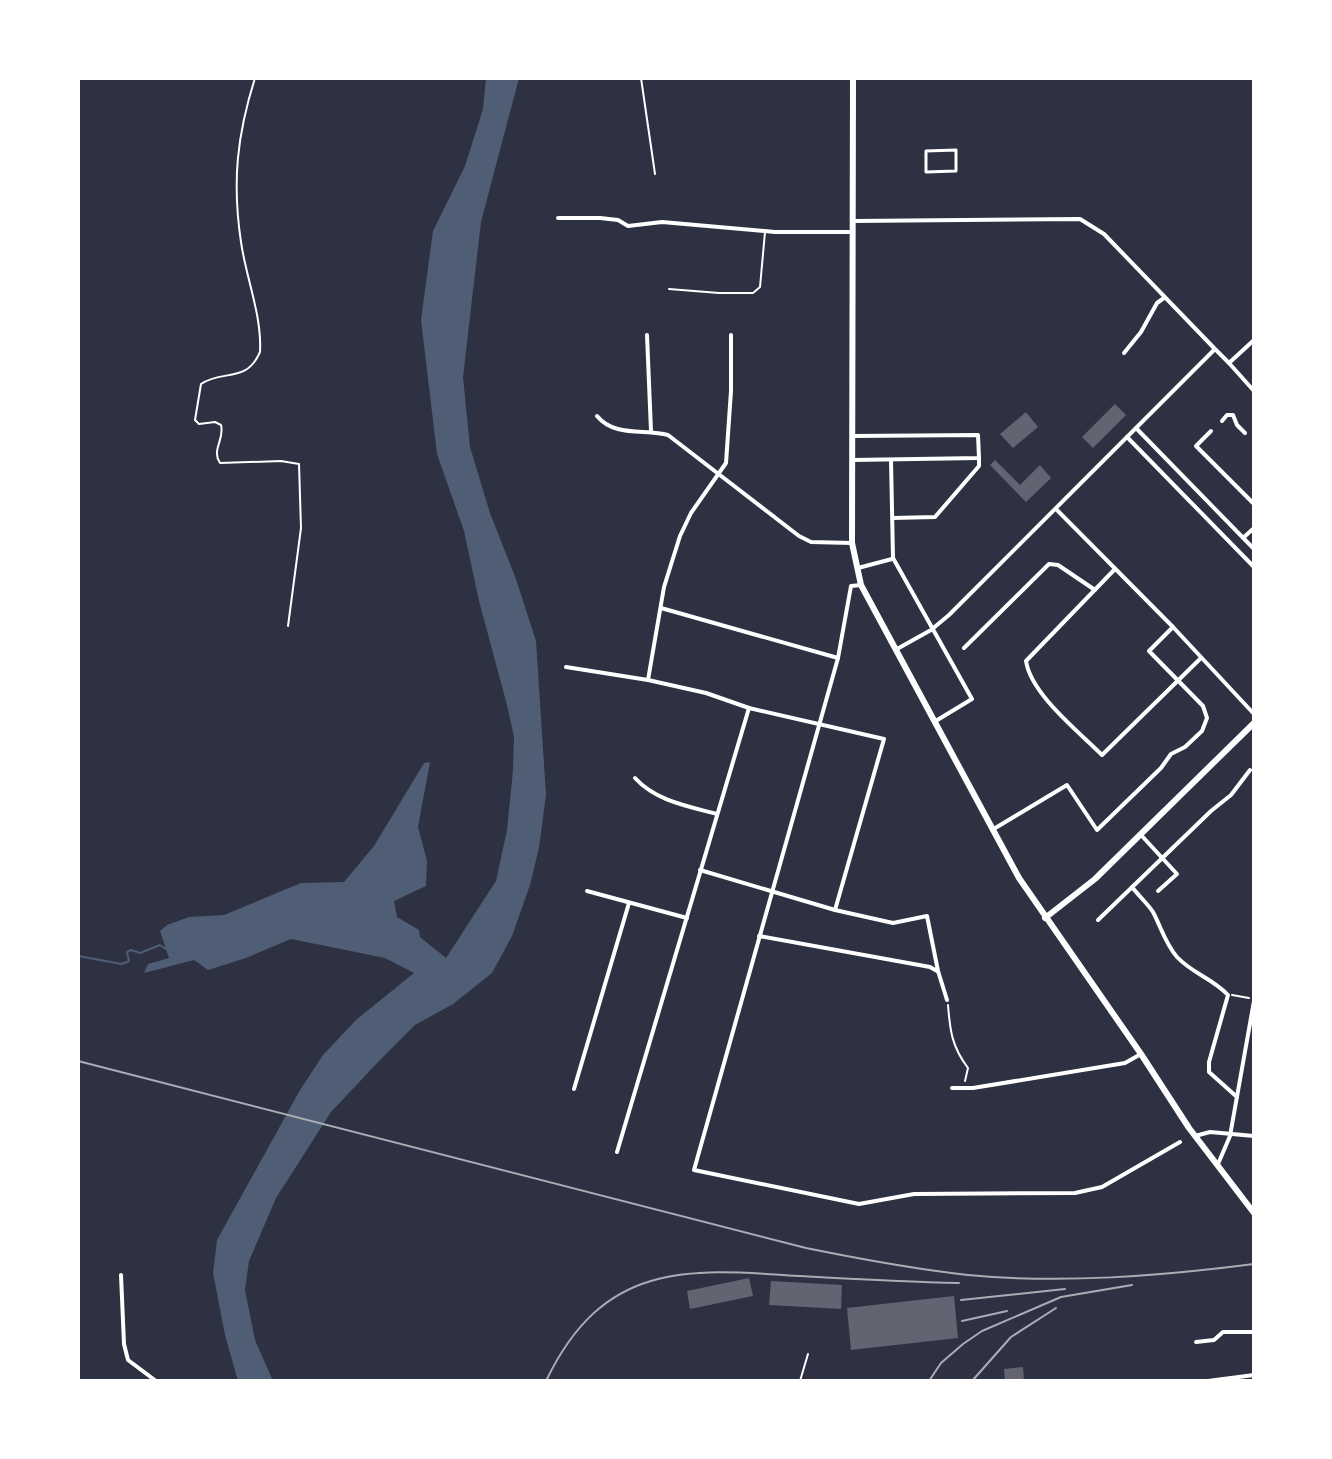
<svg xmlns="http://www.w3.org/2000/svg" width="1332" height="1459" font-family="Barlow,sans-serif">
  <style>
    .water { fill: #4f5d75 }
    .lines { fill: none; stroke-linecap: round; stroke-linejoin: round }
    .stream { stroke: #4f5d75; stroke-width: 2 }
    .building { fill: #626471 }
    .path { stroke: #fff; stroke-width: 2 }
    .service { stroke: #fff; stroke-width: 2 }
    .pedestrian { stroke: #fff; stroke-width: 3 }
    .minor { stroke: #fff; stroke-width: 4 }
    .secondary { stroke: #fff; stroke-width: 6 }
    .primary { stroke: #fff; stroke-width: 6 }
    .rail { stroke: #abadb3; stroke-width: 2 }
  </style>
  <rect width="100%" height="100%" fill="#2d3142"/>
  <path class="water" d="M 486,78 L 519,78 L 481,222 L 463,377 L 470,447 L 490,513 L 516,579 L 536,641 L 546,795 L 539,848 L 530,885 L 512,936 L 492,973 L 453,1004 L 415,1025 L 379,1061 L 331,1112 L 276,1198 L 249,1261 L 245,1290 L 255,1340 L 273,1381 L 238,1381 L 225,1335 L 213,1273 L 217,1240 L 300,1090 L 323,1055 L 356,1020 L 414,973 L 385,958 L 291,939 L 246,958 L 208,970 L 194,960 L 144,973 L 148,964 L 169,958 L 160,931 L 167,925 L 189,917 L 224,915 L 301,883 L 344,882 L 374,846 L 424,763 L 430,762 L 418,827 L 427,861 L 426,886 L 394,901 L 397,917 L 419,930 L 420,937 L 446,958 L 496,881 L 507,830 L 513,770 L 514,737 L 507,705 L 479,601 L 464,531 L 437,454 L 421,320 L 433,231 L 465,166 L 483,109 Z"/>
  <g class="lines">
    <path class="stream" d="M 78,956 L 122,964 L 129,961 L 127,952 L 131,950 L 140,953 L 160,945 L 169,951"/>
  </g>
  <g class="building">
    <path d="M 1115,404 L 1126,415 L 1093,448 L 1082,437 Z"/>
    <path d="M 1026,412 L 1038,427 L 1013,448 L 1000,434 Z"/>
    <path d="M 995,460 L 1020,485 L 1040,465 L 1051,478 L 1026,502 L 990,465 Z"/>
    <path d="M 749,1278 L 753,1296 L 690,1309 L 687,1291 Z"/>
    <path d="M 771,1281 L 842,1285 L 841,1309 L 769,1305 Z"/>
    <path d="M 954,1296 L 958,1338 L 851,1350 L 847,1308 Z"/>
    <path d="M 1023,1367 L 1024,1381 L 1005,1381 L 1004,1369 Z"/>
  </g>
  <g class="lines">
    <g class="path">
      <path d="M 255,78 C 237,135 232,182 241,242 C 246,278 262,315 260,352 C 246,384 223,369 201,384 L 195,420 L 199,424 L 215,422 L 221,425 C 225,439 211,450 220,463 L 281,461 L 299,464 L 301,528 L 288,626"/>
      <path d="M 1232,995 L 1249,998"/>
      <path d="M 948,1005 C 950,1031 952,1047 968,1068 L 965,1081"/>
    </g>
    <g class="service">
      <path d="M 641,78 L 655,174"/>
      <path d="M 669,289 L 719,293 L 753,293 L 760,287 L 765,232"/>
      <path d="M 800,1381 L 808,1354"/>
    </g>
    <path class="pedestrian" d="M 956,150 L 956,171 L 926,172 L 926,151 Z"/>
    <g class="minor">
      <path d="M 558,218 L 600,218 L 618,220 L 628,226 L 662,222 L 775,232 L 853,232"/>
      <path d="M 853,221 L 1080,219 L 1104,234 L 1214,348"/>
      <path d="M 647,335 L 651,431"/>
      <path d="M 1124,353 L 1141,332 L 1157,303 L 1164,298"/>
      <path d="M 1229,363 L 1254,391"/>
      <path d="M 597,416 C 614,437 644,429 668,435 L 799,536 L 811,542 L 852,543"/>
      <path d="M 1222,421 L 1227,415 L 1233,415 L 1237,425 L 1245,433"/>
      <path d="M 1136,428 L 1254,549"/>
      <path d="M 1211,431 L 1196,446 L 1254,504"/>
      <path d="M 1127,437 L 1254,567"/>
      <path d="M 852,460 L 979,458 L 978,435 L 852,436"/>
      <path d="M 891,460 L 893,558 L 972,699 L 934,722"/>
      <path d="M 1056,509 L 1173,627 L 1254,714"/>
      <path d="M 893,518 L 935,517 L 979,466 L 979,458"/>
      <path d="M 1243,538 L 1254,528"/>
      <path d="M 858,568 L 892,559"/>
      <path d="M 1115,569 L 1026,661 C 1031,694 1078,731 1102,755 L 1201,658"/>
      <path d="M 861,585 L 851,586 L 838,658 L 694,1170 L 859,1204 L 914,1194 L 1075,1193 L 1102,1187 L 1180,1142"/>
      <path d="M 661,608 L 838,658"/>
      <path d="M 964,648 L 1049,564 L 1058,565 L 1095,590"/>
      <path d="M 897,649 L 931,630 L 949,615 L 1215,349 L 1229,363 L 1254,340"/>
      <path d="M 566,667 L 648,680 L 706,693 L 749,708 L 884,739 L 835,910"/>
      <path d="M 648,680 L 664,587 L 680,536 L 691,513 L 726,463 L 731,391 L 731,335"/>
      <path d="M 635,778 C 656,801 687,806 717,814"/>
      <path d="M 992,830 L 1067,785 L 1097,830 L 1161,768 L 1171,754 L 1185,747 L 1202,731 L 1207,718 L 1203,706 L 1149,651 L 1173,627"/>
      <path d="M 1141,835 L 1177,874 L 1158,891"/>
      <path d="M 700,870 L 835,910 L 893,923 L 927,916 L 938,971 L 947,1000"/>
      <path d="M 1132,887 C 1138,895 1147,903 1153,912 C 1161,927 1165,943 1177,957 C 1193,974 1212,978 1228,995 L 1209,1062 L 1209,1072 L 1237,1097"/>
      <path d="M 587,891 L 687,918"/>
      <path d="M 1098,920 L 1211,811 L 1231,795 L 1250,770"/>
      <path d="M 759,936 L 930,967 L 937,971"/>
      <path d="M 952,1088 L 973,1088 L 1125,1063 L 1141,1054"/>
      <path d="M 574,1089 L 629,903"/>
      <path d="M 1195,1136 L 1210,1132 L 1254,1136"/>
      <path d="M 617,1152 L 749,708"/>
      <path d="M 1218,1164 L 1230,1136 L 1254,1001"/>
      <path d="M 121,1275 L 124,1344 L 128,1360 L 156,1381"/>
      <path d="M 1196,1342 L 1214,1340 L 1223,1332 L 1254,1332"/>
      <path d="M 1208,1381 L 1254,1375"/>
    </g>
    <path class="secondary" d="M 1045,918 L 1095,879 L 1254,723"/>
    <path class="primary" d="M 853,78 L 852,543 L 861,585 L 1019,878 L 1141,1054 L 1189,1128 L 1254,1213"/>
    <g class="rail">
      <path d="M 78,1061 L 806,1248 C 860,1259 914,1269 968,1275 C 1063,1284 1160,1276 1254,1264"/>
      <path d="M 961,1300 L 1065,1289"/>
      <path d="M 962,1321 L 1007,1311"/>
      <path d="M 546,1381 C 603,1262 685,1268 800,1276 C 853,1279 906,1282 959,1283"/>
      <path d="M 929,1381 L 941,1363 L 963,1344 L 982,1331 L 1061,1297 L 1132,1285"/>
      <path d="M 972,1381 L 1011,1337 L 1056,1308"/>
    </g>
  </g>
  <rect width="1332" height="1459" fill="none" stroke="#ffffff" stroke-width="160"/>
</svg>
